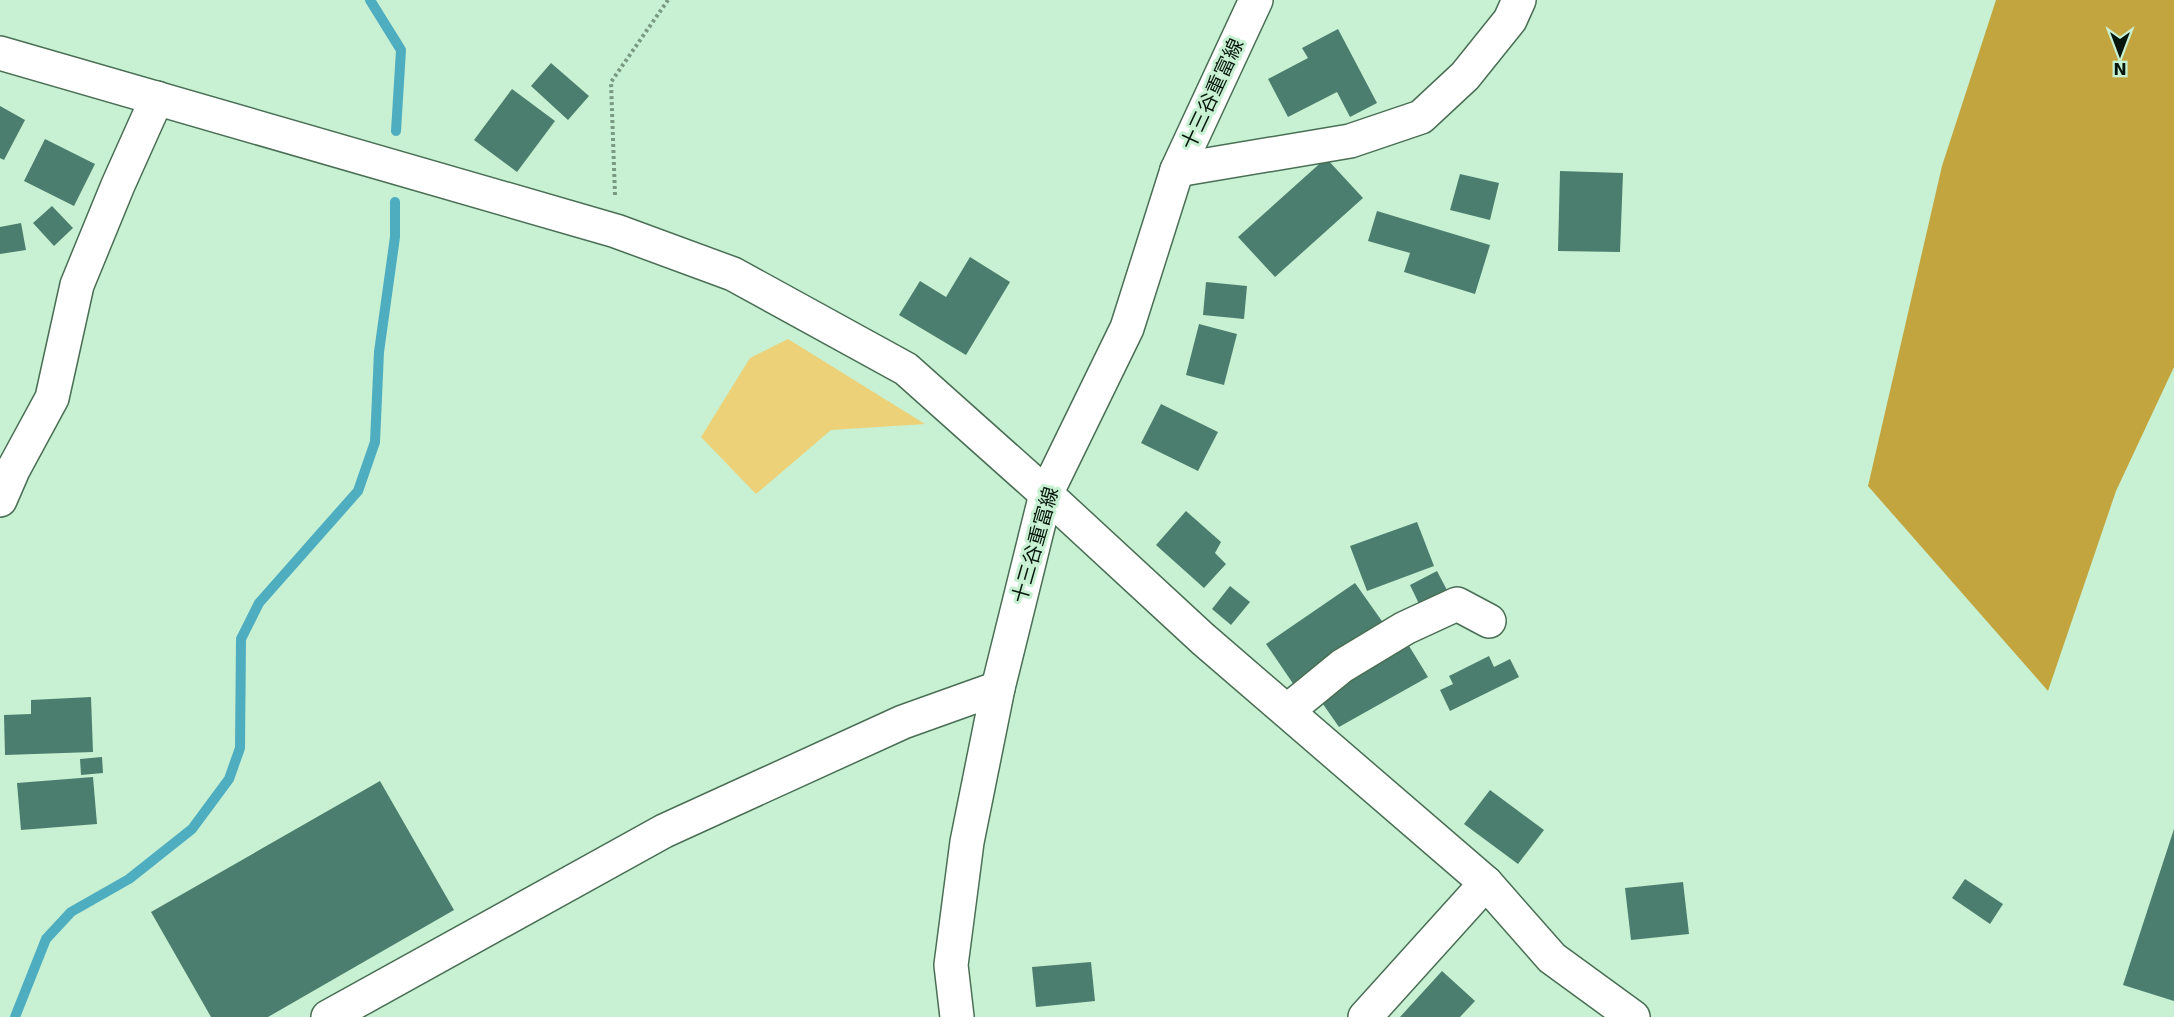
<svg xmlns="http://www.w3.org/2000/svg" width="2174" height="1017" font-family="'DejaVu Sans','Noto Sans JP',sans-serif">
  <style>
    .green { fill: #ecd179 }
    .forest { fill: #c3a540 }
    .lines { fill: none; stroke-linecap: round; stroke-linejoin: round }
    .stream { stroke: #4fadc0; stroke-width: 10 }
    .building { fill: #4c7e6f }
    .minor-casing { stroke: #496e54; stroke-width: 36 }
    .tertiary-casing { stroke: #496e54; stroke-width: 36 }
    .secondary-casing { stroke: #496e54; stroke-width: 36 }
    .path { stroke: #7a9982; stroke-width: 4; stroke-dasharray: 3 3; stroke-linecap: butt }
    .minor { stroke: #fff; stroke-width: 33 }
    .tertiary { stroke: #fff; stroke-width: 33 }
    .secondary { stroke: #fff; stroke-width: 33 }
    .labels { text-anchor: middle; stroke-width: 6; stroke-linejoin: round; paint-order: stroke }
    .street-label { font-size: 20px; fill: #07160c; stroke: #c7f1d2 }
  </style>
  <rect width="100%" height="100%" fill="#c7f1d2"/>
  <path class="green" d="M 788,339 L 925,424 L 831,430 L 756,494 L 701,437 L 750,358 Z"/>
  <path class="forest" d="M 1996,0 L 2174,0 L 2174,367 L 2116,491 L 2048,691 L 1868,486 L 1942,166 Z"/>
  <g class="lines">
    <g class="stream">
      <path d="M 370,0 L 401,50 L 396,131"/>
      <path d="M 15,1017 L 46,939 L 71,912 L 129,879 L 192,829 L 229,779 L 240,748 L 241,639 L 259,603 L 358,491 L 375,442 L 379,352 L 395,237 L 395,202"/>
    </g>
  </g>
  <g class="building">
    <path d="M 1338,29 L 1377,103 L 1350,117 L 1337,92 L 1288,117 L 1268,79 L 1308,58 L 1302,48 Z"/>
    <path d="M 551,63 L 589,96 L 568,120 L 531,86 Z"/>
    <path d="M 512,89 L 555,121 L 517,172 L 474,140 Z"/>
    <path d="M 0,106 L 25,120 L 4,160 L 0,158 Z"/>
    <path d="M 45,139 L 95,164 L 74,206 L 24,181 Z"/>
    <path d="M 1326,158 L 1363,198 L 1275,277 L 1238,237 Z"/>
    <path d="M 1560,171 L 1623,173 L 1620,252 L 1558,251 Z"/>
    <path d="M 1460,174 L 1499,183 L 1490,220 L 1450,210 Z"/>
    <path d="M 52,206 L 73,228 L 54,246 L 33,223 Z"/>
    <path d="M 1377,211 L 1490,245 L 1475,294 L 1404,272 L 1410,253 L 1368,241 Z"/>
    <path d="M 21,223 L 26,250 L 0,254 L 0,227 Z"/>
    <path d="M 970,257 L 1010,282 L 966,355 L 899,315 L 920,281 L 946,297 Z"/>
    <path d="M 1206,282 L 1247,286 L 1244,319 L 1203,315 Z"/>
    <path d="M 1199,324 L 1237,334 L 1224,385 L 1186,375 Z"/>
    <path d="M 1161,404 L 1218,432 L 1198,471 L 1141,443 Z"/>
    <path d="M 1186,511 L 1221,542 L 1215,553 L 1226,564 L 1204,588 L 1156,545 Z"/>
    <path d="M 1417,522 L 1434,566 L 1367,591 L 1350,546 Z"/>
    <path d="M 1437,571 L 1449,594 L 1421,608 L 1410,585 Z"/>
    <path d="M 1355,583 L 1384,624 L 1294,685 L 1266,644 Z"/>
    <path d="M 1230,586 L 1250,602 L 1231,625 L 1212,609 Z"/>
    <path d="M 1406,641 L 1428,677 L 1339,727 L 1318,697 Z"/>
    <path d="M 1489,656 L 1494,667 L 1510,659 L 1519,677 L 1450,711 L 1440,690 L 1453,684 L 1449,676 Z"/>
    <path d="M 91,697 L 93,752 L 5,755 L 4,715 L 31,714 L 31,700 Z"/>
    <path d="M 102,757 L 103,773 L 81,775 L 80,759 Z"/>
    <path d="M 93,777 L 97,824 L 21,830 L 17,783 Z"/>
    <path d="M 380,781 L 454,910 L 268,1017 L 211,1017 L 151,912 Z"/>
    <path d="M 1490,790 L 1544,830 L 1518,864 L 1464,824 Z"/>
    <path d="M 2174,829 L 2174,1001 L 2123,985 Z"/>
    <path d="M 1965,879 L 2003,904 L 1990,924 L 1952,898 Z"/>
    <path d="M 1683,882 L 1689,934 L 1631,940 L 1625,888 Z"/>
    <path d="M 1091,962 L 1095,1001 L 1036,1007 L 1032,967 Z"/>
    <path d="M 1442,971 L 1475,1001 L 1460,1017 L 1400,1017 Z"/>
  </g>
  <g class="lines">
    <defs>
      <g id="minor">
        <path d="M 1177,170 L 1350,141 L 1421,117 L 1465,76 L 1510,20 L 1519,0"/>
        <path d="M 0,500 L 13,470 L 52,398 L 77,285 L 118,185 L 157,98"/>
        <path d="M 1287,711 L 1342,666 L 1405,628 L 1457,604 L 1489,621"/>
        <path d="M 328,1017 L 664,831 L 903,722 L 998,688"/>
        <path d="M 1365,1017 L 1486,883"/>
      </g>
      <path id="tertiary" d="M 0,53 L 616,231 L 733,274 L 906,369 L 1046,494 L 1203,639 L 1486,883 L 1552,958 L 1633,1017"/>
      <path id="secondary" d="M 957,1017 L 951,965 L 967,842 L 998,688 L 1046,494 L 1127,328 L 1177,170 L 1256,0"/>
    </defs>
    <use href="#minor" class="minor-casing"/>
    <use href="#tertiary" class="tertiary-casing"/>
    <use href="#secondary" class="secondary-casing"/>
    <path class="path" d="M 615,195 L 611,82 L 668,0"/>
    <use href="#minor" class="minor"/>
    <use href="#tertiary" class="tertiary"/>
    <use href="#secondary" class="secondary"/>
  </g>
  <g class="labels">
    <g class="street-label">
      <text transform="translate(1212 94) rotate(-65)" y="7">十三谷重富線</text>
      <text transform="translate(1035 545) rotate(-74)" y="7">十三谷重富線</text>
    </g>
  </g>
  <g transform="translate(2120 54) rotate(180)" stroke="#c7f1d2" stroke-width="4.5" paint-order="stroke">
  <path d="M0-4.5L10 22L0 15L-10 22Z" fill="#07160c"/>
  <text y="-9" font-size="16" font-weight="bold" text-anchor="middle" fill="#07160c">N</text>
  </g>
</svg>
